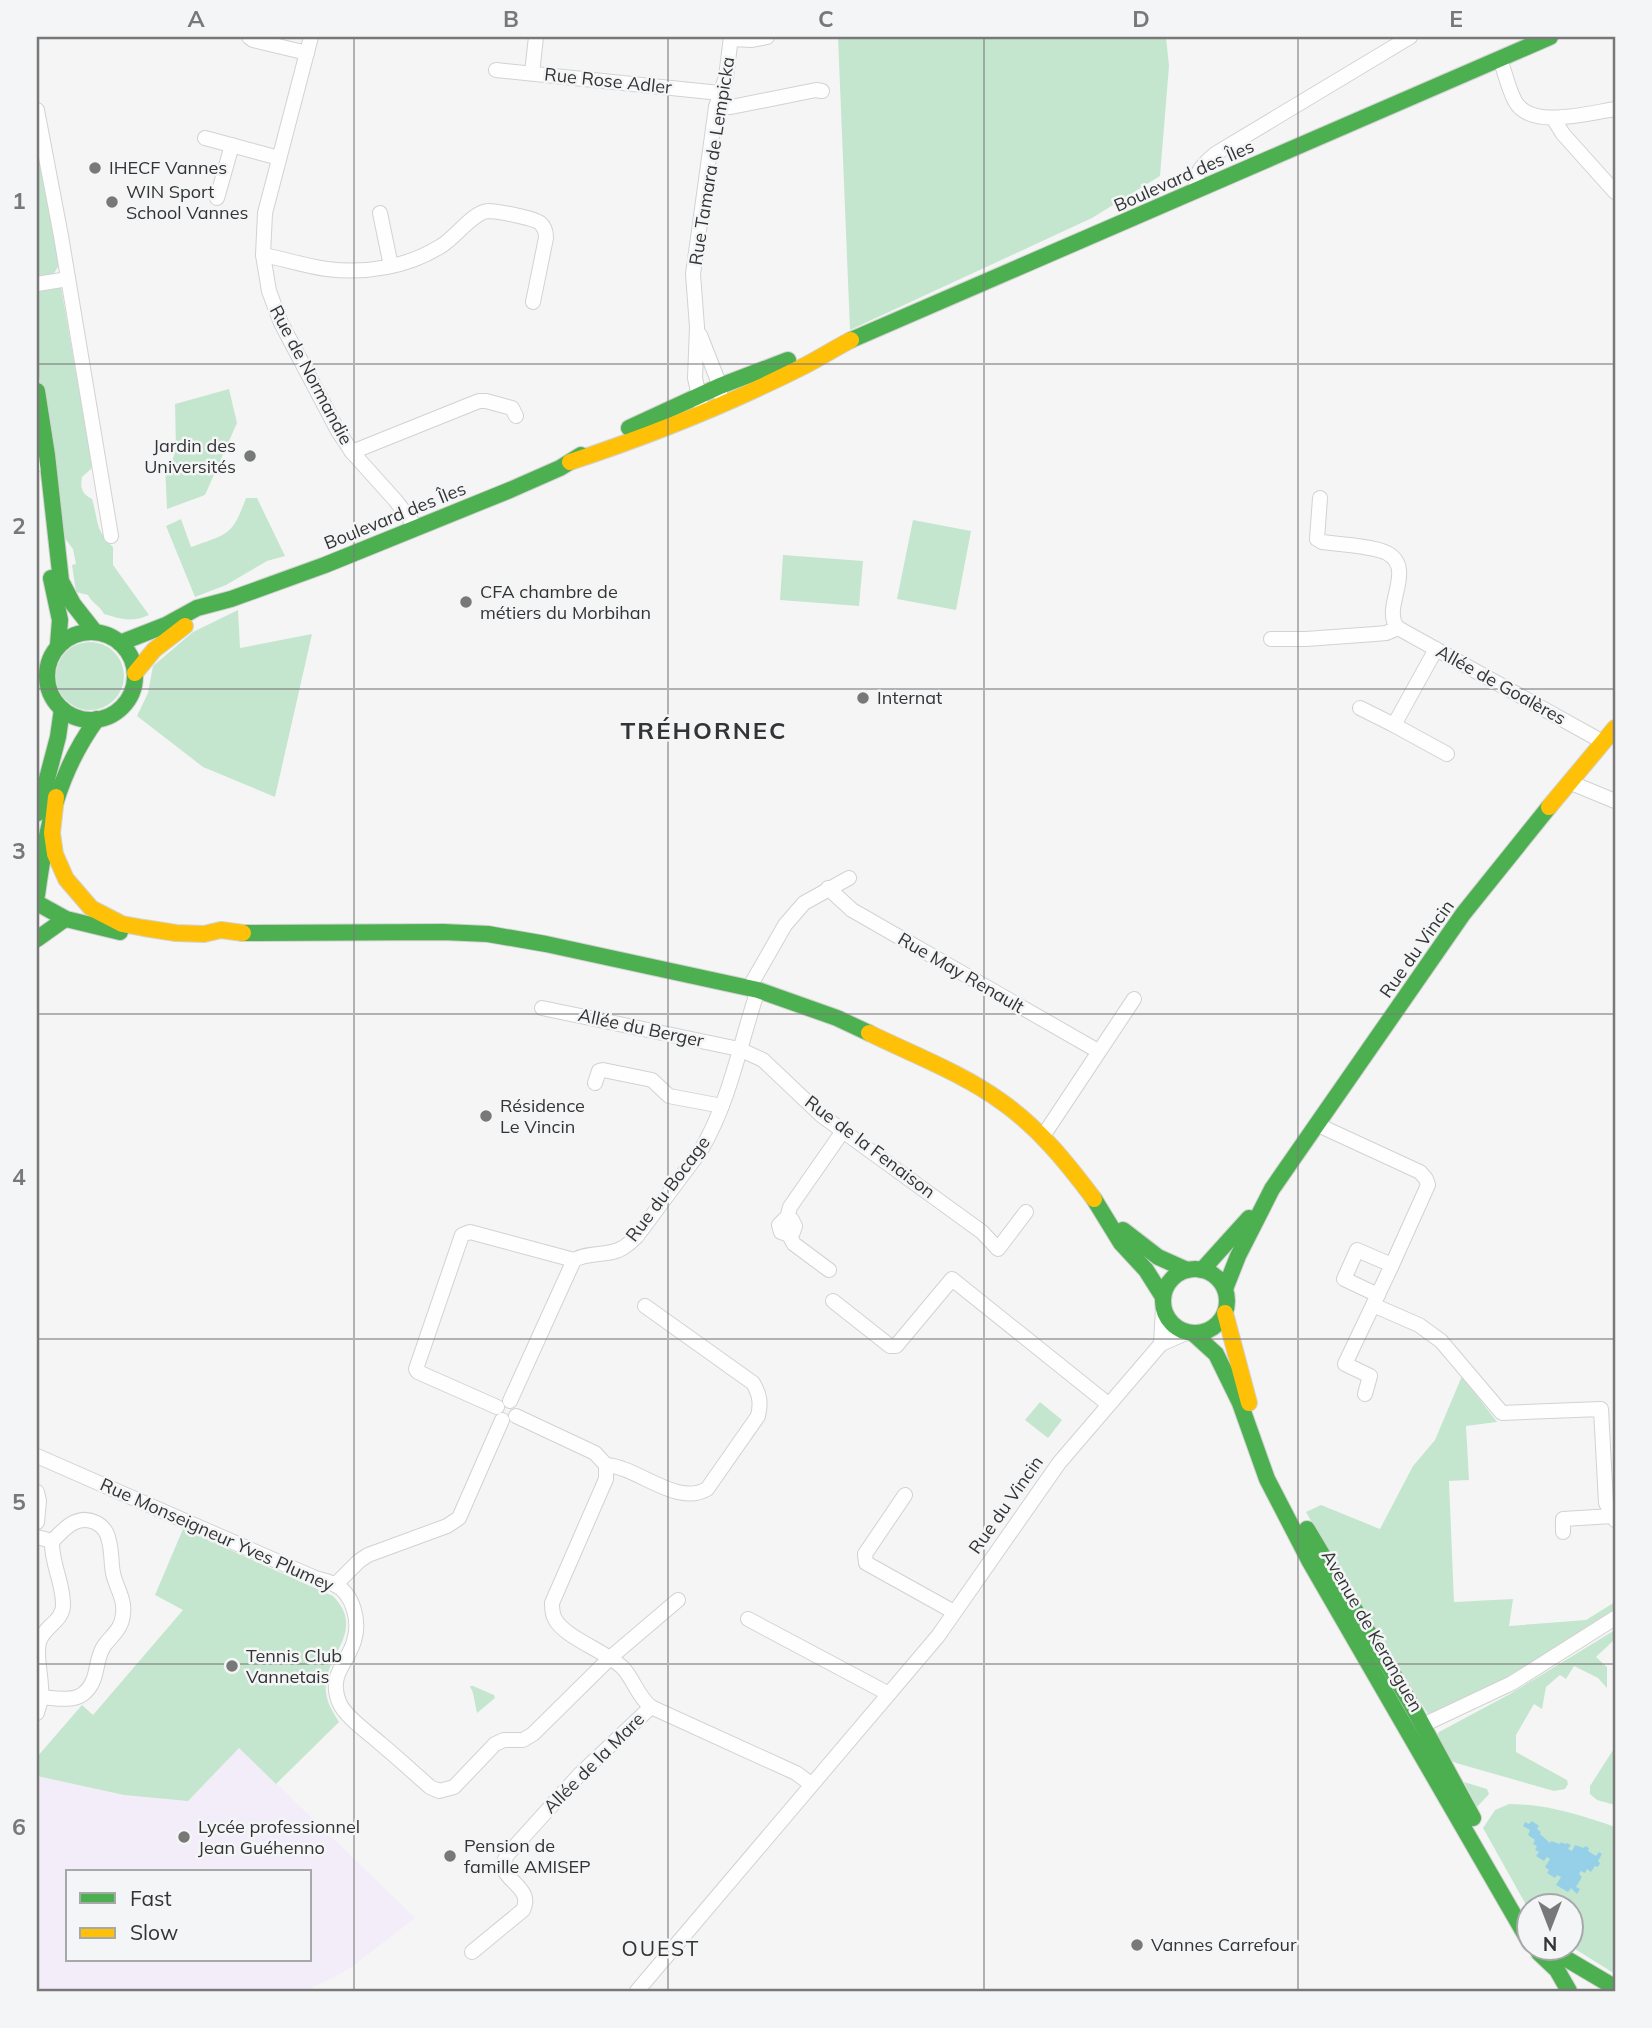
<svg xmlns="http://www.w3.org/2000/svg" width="1652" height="2028" font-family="Mulish,sans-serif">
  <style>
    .education { fill: #f2edf8; fill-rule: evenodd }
    .green { fill: #c5e6ce }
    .water { fill: #96d0e8 }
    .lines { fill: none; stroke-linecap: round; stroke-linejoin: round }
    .street-casing { stroke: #d2d2d2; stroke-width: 16 }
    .fast-casing { stroke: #d2d2d2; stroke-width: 18 }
    .slow-casing { stroke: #d2d2d2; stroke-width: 18 }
    .street { stroke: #fefefe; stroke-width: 14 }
    .fast { stroke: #4caf50; stroke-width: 16 }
    .slow { stroke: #ffc107; stroke-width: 16 }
    .grid { fill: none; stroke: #787878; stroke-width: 2; stroke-opacity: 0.55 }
    .poi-dot { fill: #787878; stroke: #f4f5f6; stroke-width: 2.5 }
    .labels { text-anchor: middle; stroke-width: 5; stroke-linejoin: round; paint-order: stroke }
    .street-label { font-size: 18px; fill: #343435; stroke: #f4f5f6 }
    .poi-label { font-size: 18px; fill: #343435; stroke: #f4f5f6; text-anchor: start }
    .quarter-label { font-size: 21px; letter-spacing: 2px; fill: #343435; stroke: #f4f5f6 }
    .district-label { font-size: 24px; font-weight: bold; letter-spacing: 2px; fill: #343435; stroke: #f4f5f6 }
    .neatline { fill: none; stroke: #787878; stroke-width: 2.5 }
    .grid-label { font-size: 23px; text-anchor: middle; font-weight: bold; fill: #787878 }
  </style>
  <rect width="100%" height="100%" fill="#f5f5f5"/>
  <path class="education" d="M 239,1747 L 415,1918 L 349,1969 L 306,1991 L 37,1991 L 37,1776 L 124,1795 ZM 68,1872 L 310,1872 L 310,1960 L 68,1960 Z"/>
  <g class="green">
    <path d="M 838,37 L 1166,37 L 1169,66 L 1160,176 L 1092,218 L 850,330 Z"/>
    <path d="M 37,145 L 59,265 L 53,275 L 37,278 Z"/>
    <path d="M 61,287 L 92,465 L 91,469 L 82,477 C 80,488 82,494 92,499 C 99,522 94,528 113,547 L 113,565 L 149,615 C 132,623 121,619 104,614 C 100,606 92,603 88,595 L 76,592 L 72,565 L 76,564 L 73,549 L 60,532 L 51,451 L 37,364 L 37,291 Z"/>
    <path d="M 229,389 L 237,423 L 205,495 L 167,509 L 165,465 L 171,465 L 176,449 L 175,404 Z"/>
    <path d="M 246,498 L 257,498 L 285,556 L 267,561 L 226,585 L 195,597 L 166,526 L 181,519 L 191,547 C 228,534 232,536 246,498 Z"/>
    <path d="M 913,520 L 971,531 L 956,610 L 897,599 Z"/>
    <path d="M 783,555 L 863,561 L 859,606 L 780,600 Z"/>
    <path d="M 238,610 L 240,648 L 312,634 L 275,797 L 203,767 L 137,716 L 148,693 L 153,666 L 193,632 Z"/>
    <circle cx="90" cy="676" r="34"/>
    <path d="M 1462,1376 L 1497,1422 L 1466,1426 L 1469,1480 L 1449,1481 L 1454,1602 L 1513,1599 L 1509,1626 L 1586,1620 L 1615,1602 L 1615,1613 L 1504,1682 L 1428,1714 L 1343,1578 L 1306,1512 L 1321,1505 L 1380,1529 L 1413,1466 L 1435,1440 Z"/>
    <path d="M 1040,1402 L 1062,1420 L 1048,1438 L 1025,1420 Z"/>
    <path d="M 183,1529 L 333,1596 C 368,1632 322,1656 326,1692 C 327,1703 333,1712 339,1722 L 276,1784 L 239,1748 L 188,1801 L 124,1795 L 37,1776 L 37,1757 L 82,1705 L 93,1715 L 183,1610 L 155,1595 Z"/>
    <path d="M 1615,1630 L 1615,1639 L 1596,1657 L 1607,1667 L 1607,1688 L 1598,1678 L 1574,1666 L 1566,1679 L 1560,1675 L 1546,1687 L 1542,1709 L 1534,1704 L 1516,1735 L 1516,1752 L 1567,1780 L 1568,1784 L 1565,1789 L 1554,1791 L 1456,1763 L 1447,1758 L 1437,1736 L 1439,1732 L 1510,1694 Z"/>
    <path d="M 470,1686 L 473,1686 L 494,1695 L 495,1698 L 477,1713 L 473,1693 Z"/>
    <path d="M 1615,1747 L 1615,1805 L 1597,1800 L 1590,1794 L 1590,1786 Z"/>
    <path d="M 1464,1782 L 1487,1789 L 1489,1794 L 1477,1807 Z"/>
    <path d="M 1509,1804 C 1546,1804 1581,1815 1615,1827 L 1615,1974 L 1572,1947 L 1572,1906 L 1530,1906 L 1529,1910 L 1483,1828 L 1495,1810 Z"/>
  </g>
  <path class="water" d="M 1532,1821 L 1539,1826 L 1537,1829 L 1541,1832 L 1540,1834 L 1550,1843 L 1551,1841 L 1560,1844 L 1561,1842 L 1565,1844 L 1567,1843 L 1571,1845 L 1568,1849 L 1572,1851 L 1575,1845 L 1584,1848 L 1585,1846 L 1589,1848 L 1588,1851 L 1596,1856 L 1599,1852 L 1602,1854 L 1598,1861 L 1600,1863 L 1598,1867 L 1595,1866 L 1591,1872 L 1587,1869 L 1585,1873 L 1581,1871 L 1579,1874 L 1582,1877 L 1576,1887 L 1580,1889 L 1577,1894 L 1571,1888 L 1568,1892 L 1556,1885 L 1561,1877 L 1557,1875 L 1555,1878 L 1547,1873 L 1549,1870 L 1545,1867 L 1550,1859 L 1547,1857 L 1544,1861 L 1536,1856 L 1539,1852 L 1535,1850 L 1537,1846 L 1533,1844 L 1535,1840 L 1528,1835 L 1530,1830 L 1523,1826 L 1525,1822 L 1529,1824 Z"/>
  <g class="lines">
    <defs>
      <g id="street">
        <path d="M 249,37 L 253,40 L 307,53"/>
        <path d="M 311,37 L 265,213 L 263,255 L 269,291 L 281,323 L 338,431 L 352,452 L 396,501 L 416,527"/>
        <path d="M 731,39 L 752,40 L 767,37"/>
        <path d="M 1500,59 C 1505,72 1508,88 1515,101 C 1530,130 1589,113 1615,109"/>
        <path d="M 496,70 L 720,93"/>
        <path d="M 532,73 L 536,37"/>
        <path d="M 716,107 L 731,107 L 816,90 L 822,91"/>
        <path d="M 37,110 L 61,236 L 111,536"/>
        <path d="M 1553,118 L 1563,134 L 1615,192"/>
        <path d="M 205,138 L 279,158"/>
        <path d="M 1196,191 C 1194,173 1202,165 1215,154 L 1410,37"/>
        <path d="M 217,198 L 232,145"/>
        <path d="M 380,213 L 391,266"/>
        <path d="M 263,255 C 285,259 305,266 327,269 C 366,274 408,267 441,246 C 455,238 473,212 488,211 C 497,211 534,218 540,223 C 545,227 546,232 546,238 L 533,302"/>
        <path d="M 37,284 L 68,279"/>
        <path d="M 700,335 L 720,386 L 720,394"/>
        <path d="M 701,405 L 695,378 L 697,327 L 693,274 L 716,107 L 726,77 L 731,37"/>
        <path d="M 352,452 L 479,401 L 486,401 L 512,408 L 516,416"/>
        <path d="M 37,464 L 38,464"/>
        <path d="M 1320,498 L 1317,539 L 1322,542 C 1337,544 1374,546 1387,553 C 1417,569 1380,609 1398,628 L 1603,742"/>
        <path d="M 1271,639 L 1306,639 L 1375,634 L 1386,633 L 1398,628"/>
        <path d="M 1436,649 L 1394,725 L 1447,754"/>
        <path d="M 1360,708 L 1394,725"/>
        <path d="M 1569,782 L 1615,801"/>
        <path d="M 828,888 L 852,910 L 1098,1051"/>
        <path d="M 749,988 L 785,925 L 804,903 L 849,878"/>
        <path d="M 542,1008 L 739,1049 L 763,1060 L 821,1115 L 982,1232 L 998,1249 L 1026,1212"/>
        <path d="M 595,1083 L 599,1071 L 603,1070 L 652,1080 L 669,1096 L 722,1106"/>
        <path d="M 1318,1125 L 1420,1172 L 1426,1179 L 1428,1185 L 1392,1265 L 1345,1364 L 1370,1376 L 1365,1394"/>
        <path d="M 1043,1136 L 1134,999"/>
        <path d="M 787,1219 L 790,1207 L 843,1131"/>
        <path d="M 789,1235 L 793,1232 L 795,1226 L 792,1220 L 785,1219 L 779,1225 L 781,1232 L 789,1235 L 794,1244 L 829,1270"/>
        <path d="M 1378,1295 L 1344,1279 L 1357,1250 L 1392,1265"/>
        <path d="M 833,1301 L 890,1346 L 896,1346 L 952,1279 L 1108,1404"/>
        <path d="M 1373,1305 L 1419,1325 L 1441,1341 L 1502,1413 L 1601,1409 L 1606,1503 L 1615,1520"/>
        <path d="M 1161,1344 L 1163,1307"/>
        <path d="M 510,1401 L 574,1260"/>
        <path d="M 497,1407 L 418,1372 L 416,1369 L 462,1235 L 470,1232 L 574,1260 C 589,1251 610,1257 624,1247 C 629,1244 633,1240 637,1236 L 701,1150 C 730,1101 740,1043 758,990"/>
        <path d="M 516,1416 L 595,1453 L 606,1465 L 606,1479 L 552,1603 C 552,1608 552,1614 555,1619 C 564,1637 605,1651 622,1667 C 634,1679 637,1696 651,1707"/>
        <path d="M 37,1456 L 313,1577 C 320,1580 328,1581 334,1584 C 354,1594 360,1622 354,1641 C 348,1663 328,1674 339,1702 C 345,1717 369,1733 381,1744 C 398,1758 414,1773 430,1787 L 439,1791 L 454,1787 L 495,1744 L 504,1740 L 523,1740 L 533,1734 L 611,1657 L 678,1600"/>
        <path d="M 606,1465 C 638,1467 677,1507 707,1489 L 758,1416 C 761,1403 760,1395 753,1383 L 645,1306"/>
        <path d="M 37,1492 L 39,1501 L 37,1522"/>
        <path d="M 905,1495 L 865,1554 L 866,1563 L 954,1612"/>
        <path d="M 1563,1532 L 1563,1519 L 1613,1516"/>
        <path d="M 37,1537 L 52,1541 C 51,1564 64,1584 63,1606 C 62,1622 44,1626 39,1642 C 35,1657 43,1681 41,1697 C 41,1702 38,1708 37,1713"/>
        <path d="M 335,1585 L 359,1561 L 368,1555 L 447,1526 L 459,1518 L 502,1420"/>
        <path d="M 748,1619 L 889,1694"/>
        <path d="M 42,1697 C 54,1698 73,1702 83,1694 C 100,1681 94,1660 104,1646 C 112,1635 122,1629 123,1614 C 125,1598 116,1588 113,1573 C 111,1563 112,1552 109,1541 C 106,1524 89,1515 73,1523 C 65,1527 58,1536 52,1541"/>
        <path d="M 1423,1725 L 1512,1683 L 1615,1618"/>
        <path d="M 472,1952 L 523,1910 C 533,1890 508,1883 502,1866 L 507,1855 L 580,1774 L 651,1707 L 796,1773 L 811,1784"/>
        <path d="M 637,1991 L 938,1636 L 1059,1463 L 1161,1344 L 1186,1333"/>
      </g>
      <g id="fast">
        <path d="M 851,340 L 1550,37"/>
        <path d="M 37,391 L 47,455 L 61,581 L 73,604 L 95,632"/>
        <path d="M 629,428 L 720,386 L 788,360"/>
        <path d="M 51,578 L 60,620 L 58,645"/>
        <circle cx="91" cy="676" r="44"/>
        <path d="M 120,643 L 166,625 L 197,608 L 231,599 L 325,565 L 510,490 L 560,468 L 581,455"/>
        <path d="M 38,813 L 58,737 L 62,709"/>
        <path d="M 37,895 C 46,829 57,774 97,719"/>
        <path d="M 37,903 L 66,919 L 120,932"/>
        <path d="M 243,933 L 443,932 L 488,934 L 546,944 L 758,990 L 837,1018 L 869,1033"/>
        <path d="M 37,939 L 65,919"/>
        <path d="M 1094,1199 L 1121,1243 L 1146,1270 L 1163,1297"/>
        <path d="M 1123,1230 L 1158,1257 L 1187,1270"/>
        <circle cx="1195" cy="1301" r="32"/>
        <path d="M 1202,1270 L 1249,1218"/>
        <path d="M 1225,1289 L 1238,1256 L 1272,1189 L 1463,914 L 1549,807"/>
        <path d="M 1194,1334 L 1216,1354 L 1240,1403 L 1267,1479 L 1310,1562 L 1530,1943"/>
        <path d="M 1307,1529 L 1411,1704 L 1473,1818"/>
        <path d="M 1548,1948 L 1609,1984"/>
        <path d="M 1539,1953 L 1557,1970 L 1569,1991"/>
      </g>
      <g id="slow">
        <path d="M 570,462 C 649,436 729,404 804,366 C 820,358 835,348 851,340"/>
        <path d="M 135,673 L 154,650 L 185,626"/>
        <path d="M 56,797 L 52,833 L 55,854 L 66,879 L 91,908 L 122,924 L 144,928 L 176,933 L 204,934 L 221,930 L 243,933"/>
        <path d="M 1549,807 L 1615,728"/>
        <path d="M 869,1033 C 914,1055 962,1073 1002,1102 C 1039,1128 1067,1163 1094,1199"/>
        <path d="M 1225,1313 L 1249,1403"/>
      </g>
    </defs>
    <use href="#street" class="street-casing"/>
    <use href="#fast" class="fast-casing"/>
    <use href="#slow" class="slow-casing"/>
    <use href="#street" class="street"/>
    <use href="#fast" class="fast"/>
    <use href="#slow" class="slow"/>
  </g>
  <path class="grid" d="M 354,37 L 354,1991M 668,37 L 668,1991M 984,37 L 984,1991M 1298,37 L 1298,1991M 37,364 L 1615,364M 37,689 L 1615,689M 37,1014 L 1615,1014M 37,1339 L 1615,1339M 37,1664 L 1615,1664"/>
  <g class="poi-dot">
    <circle cx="95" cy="168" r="7"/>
    <circle cx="112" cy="202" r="7"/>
    <circle cx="250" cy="456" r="7"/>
    <circle cx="466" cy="602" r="7"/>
    <circle cx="863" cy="698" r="7"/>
    <circle cx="486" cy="1116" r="7"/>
    <circle cx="232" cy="1666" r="7"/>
    <circle cx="184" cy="1837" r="7"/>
    <circle cx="450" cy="1856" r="7"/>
    <circle cx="1137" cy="1945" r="7"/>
  </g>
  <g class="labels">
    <g class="street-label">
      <text transform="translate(608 81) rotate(6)" y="6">Rue Rose Adler</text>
      <text transform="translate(712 161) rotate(-81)" y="6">Rue Tamara de Lempicka</text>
      <text transform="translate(1184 176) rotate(-24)" y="6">Boulevard des Îles</text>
      <text transform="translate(311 375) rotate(62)" y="6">Rue de Normandie</text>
      <text transform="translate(395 516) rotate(-22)" y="6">Boulevard des Îles</text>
      <text transform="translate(1501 685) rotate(29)" y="6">Allée de Goalères</text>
      <text transform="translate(1417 949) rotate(-55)" y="6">Rue du Vincin</text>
      <text transform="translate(961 973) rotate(30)" y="6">Rue May Renault</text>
      <text transform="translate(641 1028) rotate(12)" y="6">Allée du Berger</text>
      <text transform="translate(870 1147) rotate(37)" y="6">Rue de la Fenaison</text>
      <text transform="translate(668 1189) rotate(-53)" y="6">Rue du Bocage</text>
      <text transform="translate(1006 1505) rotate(-55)" y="6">Rue du Vincin</text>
      <text transform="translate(217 1535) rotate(24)" y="6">Rue Monseigneur Yves Plumey</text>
      <text transform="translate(1372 1631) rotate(60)" y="6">Avenue de Keranguen</text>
      <text transform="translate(594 1763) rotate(-45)" y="6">Allée de la Mare</text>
    </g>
    <g class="poi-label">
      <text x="109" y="174">IHECF Vannes</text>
      <text x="126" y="198">WIN Sport<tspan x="126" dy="21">School Vannes</tspan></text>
      <text x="236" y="452" text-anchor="end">Jardin des<tspan x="236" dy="21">Universités</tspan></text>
      <text x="480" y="598">CFA chambre de<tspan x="480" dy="21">métiers du Morbihan</tspan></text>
      <text x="877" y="704">Internat</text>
      <text x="500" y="1112">Résidence<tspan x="500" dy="21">Le Vincin</tspan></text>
      <text x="246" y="1662">Tennis Club<tspan x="246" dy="21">Vannetais</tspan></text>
      <text x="198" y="1833">Lycée professionnel<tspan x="198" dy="21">Jean Guéhenno</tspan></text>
      <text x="464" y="1852">Pension de<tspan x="464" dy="21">famille AMISEP</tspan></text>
      <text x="1151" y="1951">Vannes Carrefour</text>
    </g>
    <g class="quarter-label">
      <text x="661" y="1956">OUEST</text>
    </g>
    <g class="district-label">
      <text x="704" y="739">TRÉHORNEC</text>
    </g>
  </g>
  <rect width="1652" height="2028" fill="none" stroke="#f4f5f6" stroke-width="77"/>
  <rect x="66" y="1870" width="245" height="91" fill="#f4f5f6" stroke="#a7a8a9" stroke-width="2"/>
  <rect x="80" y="1893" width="35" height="10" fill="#4caf50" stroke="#a7a8a9" stroke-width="2"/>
  <text x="130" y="1906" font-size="21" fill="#343435">Fast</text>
  <rect x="80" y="1928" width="35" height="10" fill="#ffc107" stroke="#a7a8a9" stroke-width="2"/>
  <text x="130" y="1940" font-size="21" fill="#343435">Slow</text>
  <g transform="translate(1550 1927) rotate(180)"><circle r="33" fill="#f4f5f6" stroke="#a7a8a9" stroke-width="2"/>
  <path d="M0-5L12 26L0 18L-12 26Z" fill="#787878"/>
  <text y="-10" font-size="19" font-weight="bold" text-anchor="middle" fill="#343435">N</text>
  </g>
  <rect x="38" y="38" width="1576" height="1952" class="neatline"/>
  <g class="grid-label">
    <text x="196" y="27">A</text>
    <text x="511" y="27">B</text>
    <text x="826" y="27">C</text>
    <text x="1141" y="27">D</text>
    <text x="1456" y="27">E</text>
    <text x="19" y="209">1</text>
    <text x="19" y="534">2</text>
    <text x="19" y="859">3</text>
    <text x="19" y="1185">4</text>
    <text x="19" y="1510">5</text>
    <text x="19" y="1835">6</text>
  </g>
</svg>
